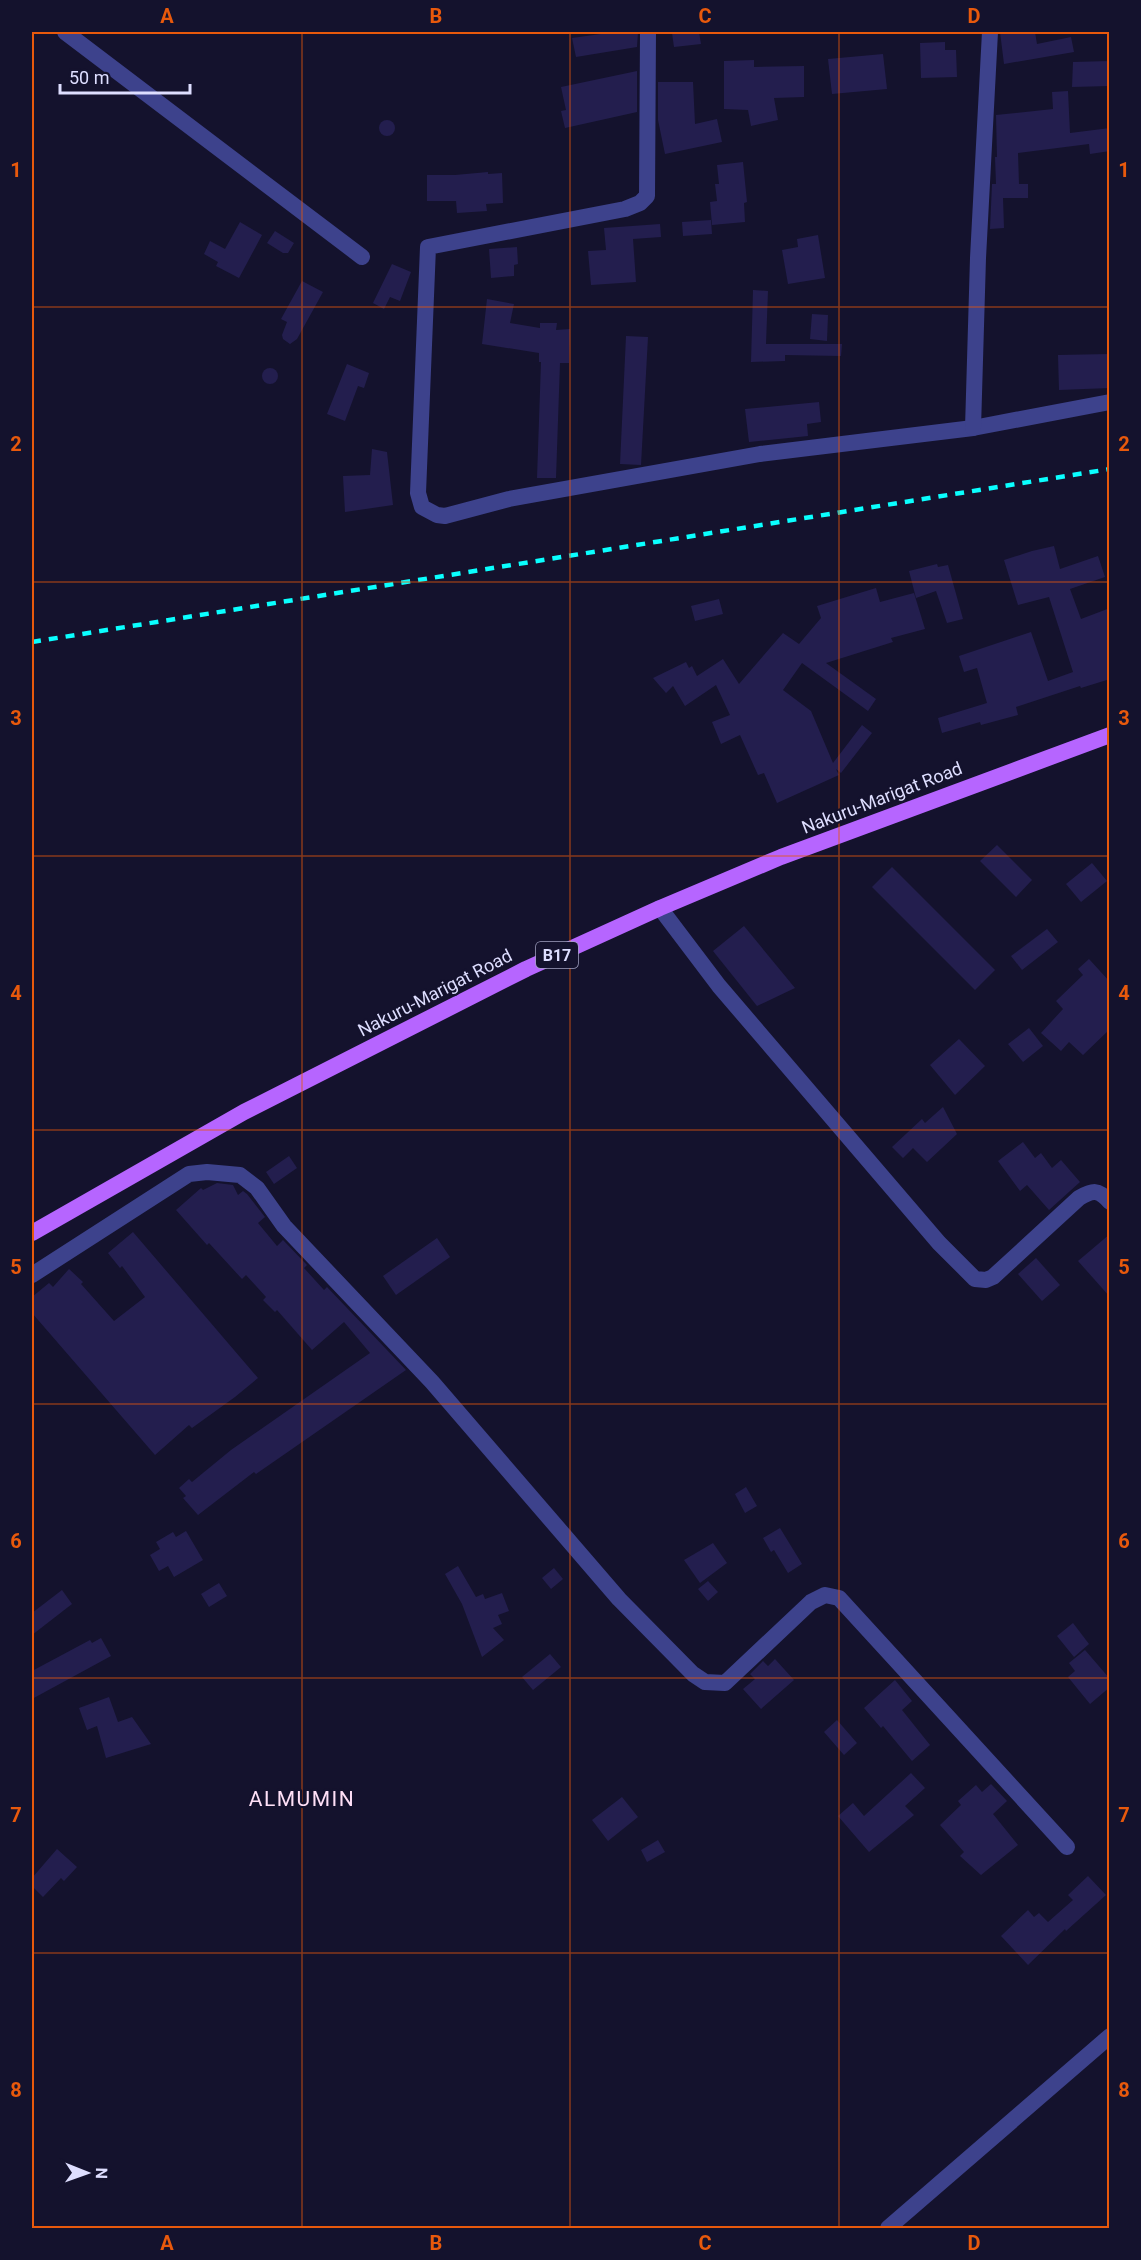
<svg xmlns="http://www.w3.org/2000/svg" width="1141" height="2260" font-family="Roboto,sans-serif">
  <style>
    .building { fill: #231e4e }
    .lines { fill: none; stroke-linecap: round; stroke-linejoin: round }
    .minor { stroke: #3d428c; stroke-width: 16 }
    .primary { stroke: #b665ff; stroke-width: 16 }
    .rail { stroke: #0affff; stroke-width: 4.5; stroke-dasharray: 9 8; stroke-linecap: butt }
    .grid { fill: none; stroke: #e8590c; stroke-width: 1.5; stroke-opacity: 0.55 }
    .labels { text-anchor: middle; stroke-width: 4.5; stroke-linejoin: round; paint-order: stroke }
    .shield { fill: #14122d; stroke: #a1a1c0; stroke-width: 1.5 }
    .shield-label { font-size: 16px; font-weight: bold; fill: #dedeff }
    .street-label { font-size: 18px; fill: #dedeff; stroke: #14122d }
    .quarter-label { font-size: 21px; letter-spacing: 1.5px; fill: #ffe0f7; stroke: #14122d }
    .neatline { fill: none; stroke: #e8590c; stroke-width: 2 }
    .grid-label { font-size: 20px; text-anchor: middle; font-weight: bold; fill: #e8590c }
  </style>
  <rect width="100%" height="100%" fill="#14122d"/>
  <g class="building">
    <path d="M 615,32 L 638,32 L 637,47 L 576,57 L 572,38 Z"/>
    <path d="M 687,32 L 699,32 L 701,44 L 674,47 L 672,33 Z"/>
    <path d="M 1000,32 L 1035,32 L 1037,44 L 1071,37 L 1074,52 L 1004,64 Z"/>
    <path d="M 945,42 L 945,50 L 956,50 L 957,77 L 921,78 L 920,43 Z"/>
    <path d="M 883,54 L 887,89 L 832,94 L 828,59 Z"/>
    <path d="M 754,60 L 754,67 L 804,66 L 804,97 L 774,98 L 778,120 L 751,126 L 748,110 L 724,109 L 724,61 Z"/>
    <path d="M 1110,61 L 1110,86 L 1072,87 L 1073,62 Z"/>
    <path d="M 637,71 L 637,112 L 565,128 L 561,111 L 566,110 L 561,87 Z"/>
    <path d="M 658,82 L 693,82 L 695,124 L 717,119 L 722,142 L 665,154 L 658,120 Z"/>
    <path d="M 1068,91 L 1070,133 L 1110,128 L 1110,151 L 1090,154 L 1089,144 L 1018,153 L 1019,184 L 1028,184 L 1028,198 L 1003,198 L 1004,228 L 990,229 L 992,184 L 996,184 L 995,157 L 997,157 L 996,115 L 1053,109 L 1052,92 Z"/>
    <circle cx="387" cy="128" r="8"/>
    <path d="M 743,162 L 747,202 L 744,203 L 745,222 L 712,225 L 710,202 L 717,201 L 715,184 L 719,184 L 717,165 Z"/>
    <path d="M 488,172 L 488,174 L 502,173 L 503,203 L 486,204 L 487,211 L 457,213 L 456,201 L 427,201 L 427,175 L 455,175 Z"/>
    <path d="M 711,220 L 712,234 L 683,236 L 682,222 Z"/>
    <path d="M 240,222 L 262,235 L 239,278 L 216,266 L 218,262 L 204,254 L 210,241 L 225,249 Z"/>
    <path d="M 660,224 L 661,237 L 633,239 L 636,282 L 591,285 L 588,251 L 606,250 L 604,228 Z"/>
    <path d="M 275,231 L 294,243 L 288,253 L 283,253 L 267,243 Z"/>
    <path d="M 818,235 L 825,278 L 788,284 L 782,250 L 798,247 L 797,239 Z"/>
    <path d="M 517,247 L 518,264 L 514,265 L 514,276 L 491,278 L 489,249 Z"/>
    <path d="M 392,264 L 411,272 L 400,301 L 390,297 L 384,309 L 373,303 Z"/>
    <path d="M 302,281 L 323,292 L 297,339 L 290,344 L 283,339 L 282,335 L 287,322 L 281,319 Z"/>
    <path d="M 753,290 L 768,291 L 766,344 L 842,344 L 841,356 L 785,355 L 785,361 L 751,362 Z"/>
    <path d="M 487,299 L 514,304 L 510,323 L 540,328 L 540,323 L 557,323 L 556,330 L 570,329 L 569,363 L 560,363 L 556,478 L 537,478 L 541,362 L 539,362 L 539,353 L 482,344 Z"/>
    <path d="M 812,314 L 828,315 L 827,341 L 810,339 Z"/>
    <path d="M 626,336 L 648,337 L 641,465 L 620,464 Z"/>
    <path d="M 1110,354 L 1110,388 L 1059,390 L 1058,355 Z"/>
    <path d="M 347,364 L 369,373 L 364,388 L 358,386 L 345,421 L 327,414 Z"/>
    <circle cx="270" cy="376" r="8"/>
    <path d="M 819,402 L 821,422 L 807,424 L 808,436 L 749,442 L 745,409 Z"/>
    <path d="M 372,449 L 387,452 L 393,505 L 345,512 L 343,476 L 370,475 Z"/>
    <path d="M 1054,546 L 1060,569 L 1098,556 L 1105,577 L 1070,589 L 1081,619 L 1110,608 L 1110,679 L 1081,688 L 1080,686 L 1016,707 L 1018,715 L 981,725 L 980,722 L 942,733 L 938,718 L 987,703 L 977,668 L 964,672 L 959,656 L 1031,632 L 1048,681 L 1073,672 L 1049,597 L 1018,605 L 1004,560 L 1032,551 Z"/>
    <path d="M 937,564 L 938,567 L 948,565 L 963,619 L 947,623 L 936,591 L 916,598 L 909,571 Z"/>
    <path d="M 876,588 L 880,602 L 914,593 L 925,629 L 891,638 L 893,642 L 826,663 L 876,699 L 868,711 L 802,663 L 783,690 L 811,711 L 833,763 L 862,725 L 872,733 L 841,773 L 836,769 L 839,775 L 777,803 L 764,773 L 758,775 L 740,735 L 721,744 L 712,722 L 730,715 L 716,685 L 685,706 L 673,686 L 666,693 L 653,678 L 686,662 L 689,668 L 692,666 L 697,676 L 723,659 L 739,684 L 783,633 L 799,644 L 821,618 L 817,606 Z"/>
    <path d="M 719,599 L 723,614 L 695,621 L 691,606 Z"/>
    <path d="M 997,845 L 1032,880 L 1016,897 L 980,861 Z"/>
    <path d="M 1092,863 L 1107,881 L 1081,902 L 1066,884 Z"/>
    <path d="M 892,867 L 995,970 L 975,990 L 872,887 Z"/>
    <path d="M 744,926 L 795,988 L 757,1006 L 713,951 Z"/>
    <path d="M 1047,929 L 1058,942 L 1022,970 L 1011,956 Z"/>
    <path d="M 1089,959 L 1110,982 L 1110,1029 L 1083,1055 L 1069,1042 L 1061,1051 L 1041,1033 L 1063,1009 L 1056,1001 L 1083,975 L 1078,969 Z"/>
    <path d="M 1029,1028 L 1043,1046 L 1023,1062 L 1008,1044 Z"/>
    <path d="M 959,1039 L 985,1066 L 955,1095 L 930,1065 Z"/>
    <path d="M 943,1107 L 957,1134 L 927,1162 L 913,1148 L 903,1158 L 892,1147 L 922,1119 L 925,1123 Z"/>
    <path d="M 1023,1142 L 1035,1158 L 1041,1153 L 1052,1168 L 1061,1160 L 1080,1182 L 1049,1210 L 1027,1185 L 1020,1191 L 998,1161 Z"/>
    <path d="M 289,1156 L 297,1168 L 274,1184 L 266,1172 Z"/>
    <path d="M 217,1183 L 233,1185 L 238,1195 L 243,1191 L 247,1194 L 265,1217 L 258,1223 L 277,1246 L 283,1240 L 307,1265 L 304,1268 L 324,1290 L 327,1287 L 406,1370 L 256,1474 L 254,1472 L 198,1515 L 183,1498 L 186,1496 L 179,1488 L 189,1479 L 192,1482 L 231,1450 L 370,1353 L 344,1322 L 312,1350 L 277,1310 L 275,1312 L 263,1300 L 266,1297 L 246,1275 L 242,1279 L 209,1243 L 207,1245 L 176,1210 L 201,1188 L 203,1190 Z"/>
    <path d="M 133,1232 L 258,1378 L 235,1397 L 192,1428 L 189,1425 L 155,1455 L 32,1313 L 32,1297 L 49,1283 L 53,1287 L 69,1269 L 83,1282 L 81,1284 L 114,1321 L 145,1297 L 122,1266 L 120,1268 L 108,1253 Z"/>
    <path d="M 1110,1234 L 1110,1297 L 1078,1261 Z"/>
    <path d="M 437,1238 L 450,1257 L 396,1295 L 383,1276 Z"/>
    <path d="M 1036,1258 L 1060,1285 L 1042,1301 L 1018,1274 Z"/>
    <path d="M 746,1487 L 757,1506 L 745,1513 L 735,1494 Z"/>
    <path d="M 780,1528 L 802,1564 L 788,1573 L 774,1550 L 771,1552 L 763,1538 Z"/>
    <path d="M 186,1531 L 203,1560 L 174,1577 L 168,1566 L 159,1571 L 150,1555 L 160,1549 L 156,1542 L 173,1532 L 176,1537 Z"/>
    <path d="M 713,1543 L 727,1563 L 700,1583 L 684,1560 Z"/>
    <path d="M 458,1566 L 476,1597 L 483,1594 L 485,1599 L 502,1593 L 509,1611 L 498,1615 L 502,1624 L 493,1628 L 504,1640 L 482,1657 L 462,1604 L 445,1574 Z"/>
    <path d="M 554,1568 L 563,1579 L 551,1589 L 542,1578 Z"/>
    <path d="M 708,1581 L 718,1592 L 708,1601 L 698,1589 Z"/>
    <path d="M 219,1583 L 227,1596 L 209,1607 L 201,1594 Z"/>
    <path d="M 62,1590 L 72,1604 L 32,1635 L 32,1613 Z"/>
    <path d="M 1073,1623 L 1089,1644 L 1074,1657 L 1057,1636 Z"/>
    <path d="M 101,1638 L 111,1656 L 32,1699 L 32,1671 L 90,1640 L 92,1643 Z"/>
    <path d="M 1085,1650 L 1110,1679 L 1110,1687 L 1090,1704 L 1068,1677 L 1075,1671 L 1069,1663 Z"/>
    <path d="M 550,1654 L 561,1667 L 533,1690 L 522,1677 Z"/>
    <path d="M 775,1659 L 794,1680 L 761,1709 L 743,1689 L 755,1679 L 750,1674 L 763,1661 L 768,1666 Z"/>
    <path d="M 895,1680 L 912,1701 L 902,1710 L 930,1745 L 912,1761 L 883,1726 L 881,1728 L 864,1708 Z"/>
    <path d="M 109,1697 L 118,1722 L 132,1717 L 151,1744 L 106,1758 L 97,1726 L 87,1730 L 79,1708 Z"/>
    <path d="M 837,1720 L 857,1743 L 844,1755 L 824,1732 Z"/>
    <path d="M 911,1773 L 925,1788 L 905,1806 L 914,1815 L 869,1852 L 838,1816 L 853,1803 L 864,1816 Z"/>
    <path d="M 991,1784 L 1007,1801 L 993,1814 L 1018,1845 L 981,1875 L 960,1856 L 964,1852 L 940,1825 L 961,1805 L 958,1801 L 976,1785 L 982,1792 Z"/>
    <path d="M 622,1797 L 638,1817 L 608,1841 L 592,1820 Z"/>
    <path d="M 658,1840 L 665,1852 L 647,1862 L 641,1850 Z"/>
    <path d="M 57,1849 L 77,1867 L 64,1881 L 61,1878 L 43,1897 L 32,1886 L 32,1878 Z"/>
    <path d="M 1088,1876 L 1106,1895 L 1066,1931 L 1065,1929 L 1028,1965 L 1001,1936 L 1028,1910 L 1034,1917 L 1039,1913 L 1048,1922 L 1073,1900 L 1068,1895 Z"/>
  </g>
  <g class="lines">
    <g class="minor">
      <path d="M 65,32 L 362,257"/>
      <path d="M 648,32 L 647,196 L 640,203 L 625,209 L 428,247 L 418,493 L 422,507 L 437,515 L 445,516 L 509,499 L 760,454 L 973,428 L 1110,402"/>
      <path d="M 973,428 L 978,258 L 990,32"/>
      <path d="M 660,908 L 719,986 L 939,1243 L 975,1279 L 986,1280 L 993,1277 L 1079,1198 C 1093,1190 1098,1189 1110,1202"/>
      <path d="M 32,1275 L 189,1174 L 207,1172 L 240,1175 L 257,1188 L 284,1226 L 432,1382 L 619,1599 L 693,1674 L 705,1682 L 725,1683 L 811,1602 L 825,1595 L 839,1598 L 1067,1847"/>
      <path d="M 888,2228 L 1110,2036"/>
    </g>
    <path class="primary" d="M 32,1233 L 244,1112 L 526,969 L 660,908 L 781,857 L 1110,735"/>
    <path class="rail" d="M 32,642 L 1110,469"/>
  </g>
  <path class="grid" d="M 302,32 L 302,2228M 570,32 L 570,2228M 839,32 L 839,2228M 32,307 L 1110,307M 32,582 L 1110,582M 32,856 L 1110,856M 32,1130 L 1110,1130M 32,1404 L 1110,1404M 32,1678 L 1110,1678M 32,1953 L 1110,1953"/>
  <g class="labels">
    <rect class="shield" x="536" y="942" width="42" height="26" rx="4.5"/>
    <g class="shield-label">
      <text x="557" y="961">B17</text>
    </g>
    <g class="street-label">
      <text transform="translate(882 798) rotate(-21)" y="6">Nakuru-Marigat Road</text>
      <text transform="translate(435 993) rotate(-27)" y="6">Nakuru-Marigat Road</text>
    </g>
    <g class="quarter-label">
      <text x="302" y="1806">ALMUMIN</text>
    </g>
  </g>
  <rect width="1141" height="2260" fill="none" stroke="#14122d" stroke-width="66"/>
  <g transform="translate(87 2173) rotate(91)" stroke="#14122d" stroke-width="4.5" paint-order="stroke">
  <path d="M0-4.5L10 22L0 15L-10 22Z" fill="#dedeff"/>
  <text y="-9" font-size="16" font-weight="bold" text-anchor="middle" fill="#dedeff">N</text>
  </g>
  <path d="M60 84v9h130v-9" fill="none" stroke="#dedeff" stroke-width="3"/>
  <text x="69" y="84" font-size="18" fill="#dedeff" stroke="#14122d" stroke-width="4.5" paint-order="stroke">50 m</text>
  <rect x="33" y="33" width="1075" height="2194" class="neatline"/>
  <g class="grid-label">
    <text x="167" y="23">A</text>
    <text x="436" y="23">B</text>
    <text x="705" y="23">C</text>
    <text x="974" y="23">D</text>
    <text x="16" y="177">1</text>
    <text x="1124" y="177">1</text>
    <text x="16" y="451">2</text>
    <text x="1124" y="451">2</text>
    <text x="16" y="725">3</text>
    <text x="1124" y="725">3</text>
    <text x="16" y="1000">4</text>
    <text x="1124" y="1000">4</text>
    <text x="16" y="1274">5</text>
    <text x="1124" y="1274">5</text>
    <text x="16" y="1548">6</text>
    <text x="1124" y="1548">6</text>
    <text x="16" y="1822">7</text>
    <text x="1124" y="1822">7</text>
    <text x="16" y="2097">8</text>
    <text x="1124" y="2097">8</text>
    <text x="167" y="2250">A</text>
    <text x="436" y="2250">B</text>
    <text x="705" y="2250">C</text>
    <text x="974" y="2250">D</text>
  </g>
</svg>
